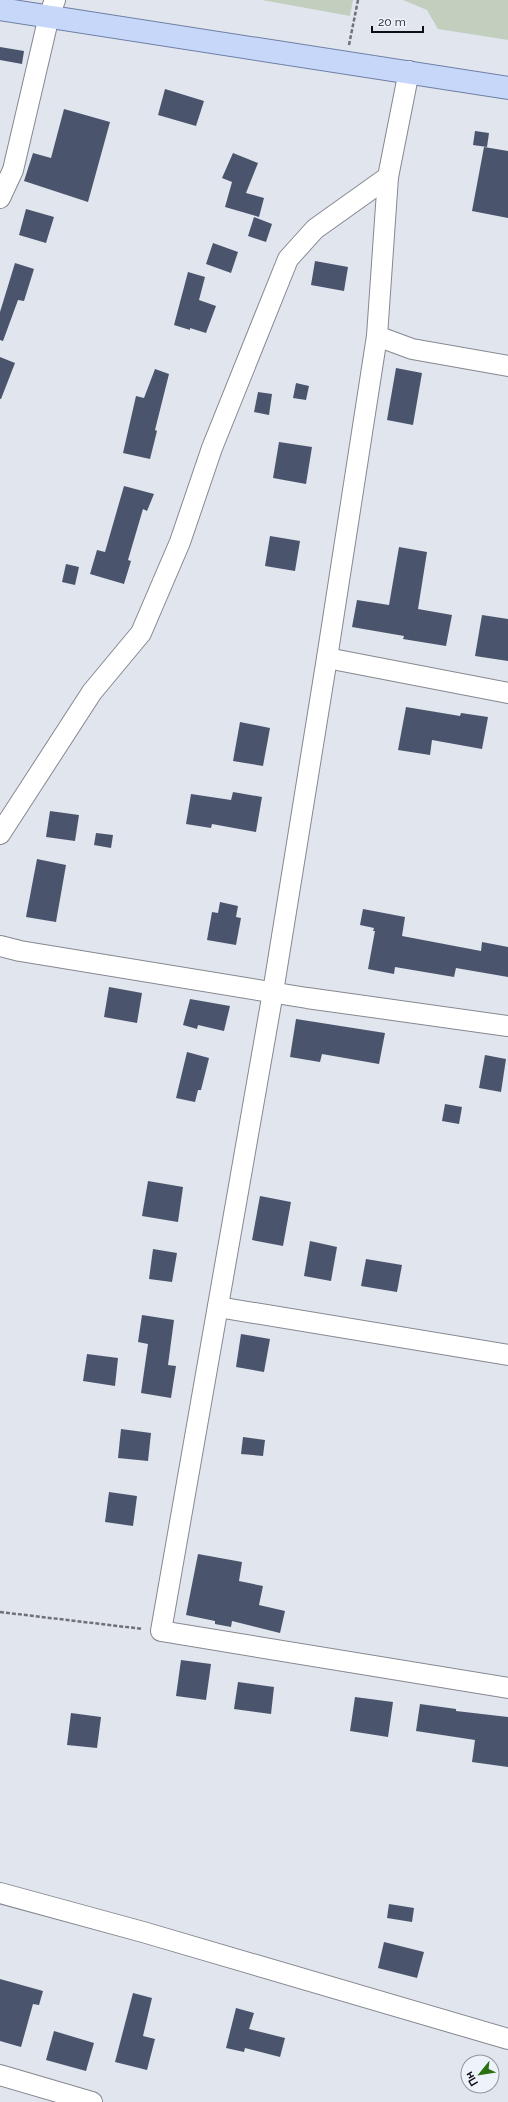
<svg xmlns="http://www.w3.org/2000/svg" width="508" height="2102" font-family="Raleway,sans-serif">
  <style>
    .green { fill: #c2cfbe }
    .building { fill: #4a556d }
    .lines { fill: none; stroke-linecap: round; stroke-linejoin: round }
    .minor-casing { stroke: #858890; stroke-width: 22 }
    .primary-casing { stroke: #6e7fa5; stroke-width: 24 }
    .path { stroke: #6f7176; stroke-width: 2.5; stroke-dasharray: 4 2; stroke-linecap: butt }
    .minor { stroke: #fff; stroke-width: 20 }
    .primary { stroke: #c7d7f9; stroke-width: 22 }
  </style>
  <rect width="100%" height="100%" fill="#e1e5ed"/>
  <g class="green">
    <path d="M 262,0 L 353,0 L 350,16 Z"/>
    <path d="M 403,0 L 508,0 L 508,40 L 438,29 L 427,10 Z"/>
  </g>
  <g class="building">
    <path d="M 0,47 L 24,51 L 22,64 L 0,60 Z"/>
    <path d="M 165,89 L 204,101 L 196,126 L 158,115 Z"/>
    <path d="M 64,109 L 110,122 L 88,202 L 24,181 L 33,153 L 51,158 Z"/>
    <path d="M 475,131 L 489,133 L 487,147 L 473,145 Z"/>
    <path d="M 484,147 L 508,151 L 508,218 L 472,211 Z"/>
    <path d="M 233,153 L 258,163 L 246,193 L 264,198 L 259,217 L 225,207 L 232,182 L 222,178 Z"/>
    <path d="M 26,209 L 54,217 L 46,243 L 19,235 Z"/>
    <path d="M 254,217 L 272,224 L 266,242 L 248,236 Z"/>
    <path d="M 213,243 L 238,252 L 231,273 L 206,264 Z"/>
    <path d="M 315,261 L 348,267 L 344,291 L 311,285 Z"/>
    <path d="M 15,263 L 34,269 L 24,301 L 18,300 L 3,341 L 0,340 L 0,312 Z"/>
    <path d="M 188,272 L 205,277 L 199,300 L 216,306 L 206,333 L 190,328 L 190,330 L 174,325 Z"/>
    <path d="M 0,357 L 15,363 L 1,399 L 0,399 Z"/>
    <path d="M 396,368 L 422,373 L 413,425 L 387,420 Z"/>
    <path d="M 155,369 L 169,374 L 155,430 L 157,431 L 150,459 L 123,453 L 136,396 L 144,398 Z"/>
    <path d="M 296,383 L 309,386 L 306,400 L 293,398 Z"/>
    <path d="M 258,392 L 272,394 L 269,415 L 254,412 Z"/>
    <path d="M 279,442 L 312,447 L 306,484 L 273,478 Z"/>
    <path d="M 124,486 L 154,494 L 147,511 L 143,509 L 128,560 L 131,561 L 124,584 L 90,574 L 97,550 L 105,552 Z"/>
    <path d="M 270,536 L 300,541 L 295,571 L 265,566 Z"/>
    <path d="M 399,547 L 427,552 L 418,609 L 452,615 L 446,646 L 403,639 L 404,636 L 352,627 L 357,600 L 389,605 Z"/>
    <path d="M 66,564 L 79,567 L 75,585 L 62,582 Z"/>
    <path d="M 482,615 L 508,619 L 508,661 L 475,656 Z"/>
    <path d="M 406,707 L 460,716 L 461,713 L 488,717 L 482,749 L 432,740 L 430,755 L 398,750 Z"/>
    <path d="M 240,722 L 270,728 L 263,766 L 233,761 Z"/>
    <path d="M 233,792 L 262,797 L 256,832 L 212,824 L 211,828 L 186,824 L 191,794 L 231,800 Z"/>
    <path d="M 50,811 L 79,815 L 75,841 L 46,837 Z"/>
    <path d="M 96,833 L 113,835 L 111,848 L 94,845 Z"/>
    <path d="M 37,859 L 66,865 L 56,922 L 26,917 Z"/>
    <path d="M 220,902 L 238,906 L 236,917 L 241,918 L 236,945 L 207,940 L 212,912 L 218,913 Z"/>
    <path d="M 363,909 L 405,917 L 402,936 L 481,951 L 482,942 L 508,947 L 508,977 L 456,968 L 454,977 L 395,967 L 394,974 L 368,969 L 375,931 L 373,931 L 374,928 L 360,925 Z"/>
    <path d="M 109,987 L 142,993 L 137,1023 L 104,1017 Z"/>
    <path d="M 190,999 L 230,1006 L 224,1031 L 198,1025 L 197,1029 L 183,1025 Z"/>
    <path d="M 296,1019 L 385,1033 L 379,1064 L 322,1054 L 320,1062 L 290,1057 Z"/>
    <path d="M 187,1052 L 209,1058 L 201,1090 L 198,1090 L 195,1102 L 176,1098 Z"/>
    <path d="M 485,1055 L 506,1059 L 501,1092 L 479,1088 Z"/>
    <path d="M 445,1104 L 462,1107 L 459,1124 L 442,1121 Z"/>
    <path d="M 148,1181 L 183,1187 L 178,1222 L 142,1216 Z"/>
    <path d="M 260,1196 L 291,1202 L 283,1246 L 252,1240 Z"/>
    <path d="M 310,1241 L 337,1247 L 331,1281 L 304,1276 Z"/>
    <path d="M 153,1249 L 177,1253 L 172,1282 L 149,1279 Z"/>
    <path d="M 366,1259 L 402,1265 L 397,1292 L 361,1286 Z"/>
    <path d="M 142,1315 L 174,1320 L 168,1365 L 176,1366 L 171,1398 L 141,1393 L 148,1344 L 138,1342 Z"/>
    <path d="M 241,1334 L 270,1339 L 264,1372 L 236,1367 Z"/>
    <path d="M 87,1354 L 118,1358 L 115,1386 L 83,1381 Z"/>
    <path d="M 121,1429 L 151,1433 L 148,1461 L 118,1458 Z"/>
    <path d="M 243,1437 L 265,1440 L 263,1456 L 241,1454 Z"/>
    <path d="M 109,1492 L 137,1496 L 133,1526 L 105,1522 Z"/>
    <path d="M 198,1554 L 242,1562 L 239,1581 L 263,1586 L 259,1605 L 285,1611 L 280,1633 L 232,1621 L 231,1627 L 215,1624 L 215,1621 L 186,1615 Z"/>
    <path d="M 181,1660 L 211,1664 L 206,1700 L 176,1696 Z"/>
    <path d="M 238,1682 L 274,1687 L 271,1714 L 234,1709 Z"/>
    <path d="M 355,1697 L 393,1702 L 388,1737 L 350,1731 Z"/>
    <path d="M 420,1704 L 456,1709 L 456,1711 L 508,1717 L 508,1767 L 472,1762 L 475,1740 L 416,1731 Z"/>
    <path d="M 71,1713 L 101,1717 L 97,1748 L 67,1745 Z"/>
    <path d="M 389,1904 L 414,1908 L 412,1922 L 387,1918 Z"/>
    <path d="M 384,1942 L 424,1952 L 417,1978 L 378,1968 Z"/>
    <path d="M 0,1979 L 43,1991 L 39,2005 L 33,2004 L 21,2047 L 0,2041 Z"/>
    <path d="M 133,1993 L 152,1998 L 143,2036 L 155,2039 L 147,2070 L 115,2062 Z"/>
    <path d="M 236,2008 L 254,2013 L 249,2029 L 285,2038 L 280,2057 L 245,2048 L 244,2052 L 226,2048 Z"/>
    <path d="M 54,2031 L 94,2043 L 86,2071 L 46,2060 Z"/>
  </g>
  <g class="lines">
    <defs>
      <g id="minor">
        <path d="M 388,177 L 377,336 L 327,658 L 273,992 L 161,1631 L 508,1688"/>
        <path d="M 0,198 L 13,170 L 49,16 L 55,0"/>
        <path d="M 377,336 L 412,349 L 508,366"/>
        <path d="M 327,658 L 508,693"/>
        <path d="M 0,834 L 92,692 L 141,633 L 180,542 L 212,448 L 288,259 L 315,229 L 388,177 L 409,71"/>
        <path d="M 0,946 L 20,951 L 307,998 L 508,1026"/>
        <path d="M 218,1307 L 508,1355"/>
        <path d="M 0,1893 L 143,1932 L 508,2039"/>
        <path d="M 0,2075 L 92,2102"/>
      </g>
      <path id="primary" d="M 0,9 L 508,88"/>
    </defs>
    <use href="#minor" class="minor-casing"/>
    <use href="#primary" class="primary-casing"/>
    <g class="path">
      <path d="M 349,45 L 358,0"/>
      <path d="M 0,1612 L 143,1629"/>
    </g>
    <use href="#minor" class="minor"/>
    <use href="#primary" class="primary"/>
  </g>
  <g transform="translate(480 2074) rotate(240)"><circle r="19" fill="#eef2fb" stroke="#94979d"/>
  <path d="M0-3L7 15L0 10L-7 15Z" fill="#2b7111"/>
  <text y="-6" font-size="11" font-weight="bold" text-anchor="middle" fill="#0d0e11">Пн</text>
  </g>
  <path d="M372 26v6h51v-6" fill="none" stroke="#0d0e11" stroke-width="2"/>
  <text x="378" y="26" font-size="12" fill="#0d0e11" stroke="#eef2fb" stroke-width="3" paint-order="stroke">20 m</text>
</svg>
